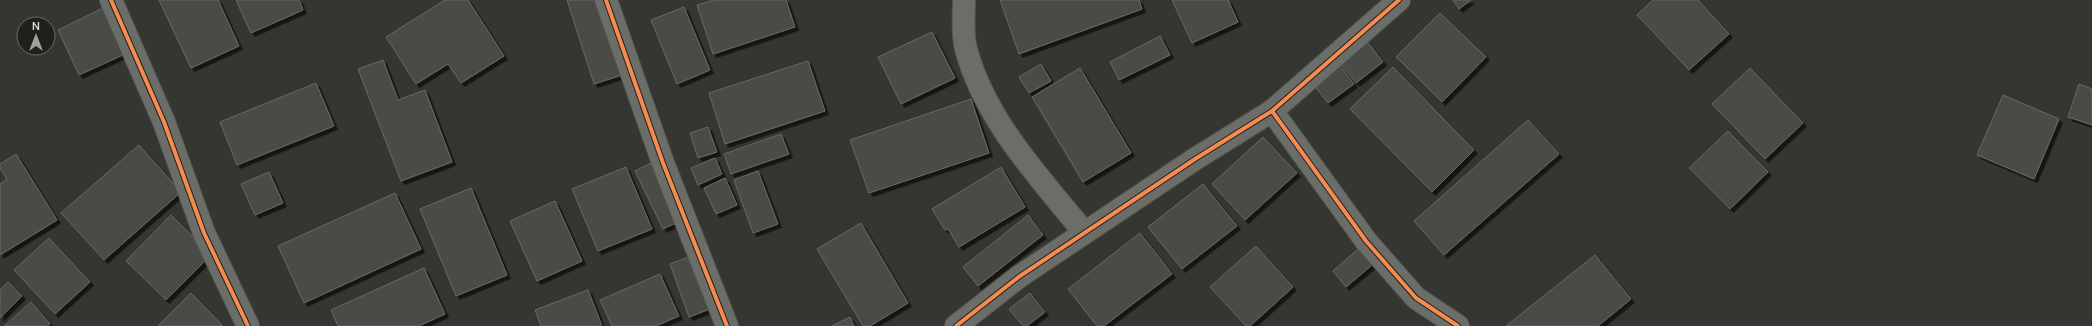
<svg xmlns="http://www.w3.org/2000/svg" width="2092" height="326" font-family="Manrope,sans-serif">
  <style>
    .building { fill: #4a4b46; stroke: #676964; filter: url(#shadow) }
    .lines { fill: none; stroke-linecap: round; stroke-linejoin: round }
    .minor-casing { stroke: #52534e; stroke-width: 24 }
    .minor { stroke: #6b6d68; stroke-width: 22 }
    .cycleway-casing { stroke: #1e201b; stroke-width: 6 }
    .cycleway { stroke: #f68b52; stroke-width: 4 }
  </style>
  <defs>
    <filter id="shadow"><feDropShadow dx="3.5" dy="3.5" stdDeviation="0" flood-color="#0009"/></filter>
  </defs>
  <rect width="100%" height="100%" fill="#343631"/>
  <g class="building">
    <path d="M 159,0 L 218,0 L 239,46 L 191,68 Z"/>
    <path d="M 236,0 L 299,0 L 303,10 L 251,33 Z"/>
    <path d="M 445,0 L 468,0 L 504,56 L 461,83 L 448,64 L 416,84 L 386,37 Z"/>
    <path d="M 567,0 L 598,0 L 622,75 L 594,84 Z"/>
    <path d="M 714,0 L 786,0 L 795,27 L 713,54 L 697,5 Z"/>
    <path d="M 1000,0 L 1139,0 L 1142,9 L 1019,54 Z"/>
    <path d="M 1172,0 L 1228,0 L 1238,22 L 1192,43 Z"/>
    <path d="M 1453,0 L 1471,0 L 1459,9 Z"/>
    <path d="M 1653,0 L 1698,0 L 1729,34 L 1689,70 L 1637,15 Z"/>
    <path d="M 684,7 L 710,70 L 677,84 L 651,20 Z"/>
    <path d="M 103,8 L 125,54 L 79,75 L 58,30 Z"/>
    <path d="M 1440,13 L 1486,57 L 1442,102 L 1396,57 Z"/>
    <path d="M 932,32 L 955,78 L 901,104 L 878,57 Z"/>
    <path d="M 1160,36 L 1170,55 L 1119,80 L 1110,62 Z"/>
    <path d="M 1366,40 L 1383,62 L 1356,83 L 1339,61 Z"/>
    <path d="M 383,60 L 398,100 L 425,90 L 452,162 L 401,181 L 358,69 Z"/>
    <path d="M 808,61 L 825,111 L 725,144 L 709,93 Z"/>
    <path d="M 1041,64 L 1051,81 L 1029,93 L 1019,77 Z"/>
    <path d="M 1339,64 L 1354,84 L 1328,103 L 1313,84 Z"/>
    <path d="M 1393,67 L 1474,150 L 1432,192 L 1350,109 Z"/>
    <path d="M 1080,68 L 1131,153 L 1083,182 L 1032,97 Z"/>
    <path d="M 1750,68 L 1803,123 L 1765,159 L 1712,104 Z"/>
    <path d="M 316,83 L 334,126 L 237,165 L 220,122 Z"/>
    <path d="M 2079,84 L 2092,89 L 2092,125 L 2068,117 Z"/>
    <path d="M 2003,95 L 2059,119 L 2034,179 L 1977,155 Z"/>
    <path d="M 971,99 L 989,153 L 869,193 L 850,140 Z"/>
    <path d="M 1528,120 L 1559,154 L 1444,255 L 1414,221 Z"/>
    <path d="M 708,127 L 717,152 L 698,158 L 690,133 Z"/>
    <path d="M 1728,131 L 1768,172 L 1730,209 L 1689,168 Z"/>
    <path d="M 781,134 L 789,154 L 731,174 L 724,154 Z"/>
    <path d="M 1263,137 L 1297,173 L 1245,220 L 1212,184 Z"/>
    <path d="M 139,145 L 181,192 L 104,260 L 61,213 Z"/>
    <path d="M 16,154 L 57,220 L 0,255 L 0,184 L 7,179 L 0,168 L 0,164 Z"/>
    <path d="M 715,158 L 722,174 L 698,185 L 691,168 Z"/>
    <path d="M 653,162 L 680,221 L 663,229 L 635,171 Z"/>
    <path d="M 626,167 L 652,229 L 598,251 L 572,189 Z"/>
    <path d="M 1001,167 L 1025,207 L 959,247 L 948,229 L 945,230 L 932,209 Z"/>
    <path d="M 758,171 L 778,224 L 753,233 L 734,180 Z"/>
    <path d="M 269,172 L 283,203 L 255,215 L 241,184 Z"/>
    <path d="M 725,178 L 737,205 L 716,214 L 704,188 Z"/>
    <path d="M 1203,184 L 1237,226 L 1182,269 L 1148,227 Z"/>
    <path d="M 471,188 L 507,275 L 456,296 L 420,209 Z"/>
    <path d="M 395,193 L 421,249 L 304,303 L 278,246 Z"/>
    <path d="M 555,201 L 582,261 L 537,281 L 510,221 Z"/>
    <path d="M 171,215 L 211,255 L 166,300 L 126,261 Z"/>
    <path d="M 1028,215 L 1043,235 L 978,286 L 963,267 Z"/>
    <path d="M 861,223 L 908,303 L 870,326 L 863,326 L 817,249 Z"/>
    <path d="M 1140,233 L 1172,274 L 1104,326 L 1097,326 L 1068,289 Z"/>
    <path d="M 49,238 L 90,282 L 55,314 L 14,270 Z"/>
    <path d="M 1256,246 L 1293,287 L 1250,326 L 1246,326 L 1210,287 Z"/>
    <path d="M 1358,249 L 1372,265 L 1346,287 L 1333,271 Z"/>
    <path d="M 1595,255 L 1631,299 L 1598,326 L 1506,326 Z"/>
    <path d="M 691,256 L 710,309 L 689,317 L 670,264 Z"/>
    <path d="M 424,268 L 445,314 L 419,326 L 338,326 L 331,310 Z"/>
    <path d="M 660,274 L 679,316 L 656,326 L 612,326 L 600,300 Z"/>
    <path d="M 8,282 L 22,296 L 0,318 L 0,290 Z"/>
    <path d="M 588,290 L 602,326 L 541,326 L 535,310 Z"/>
    <path d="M 191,293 L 223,326 L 158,326 Z"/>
    <path d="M 1030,293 L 1045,312 L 1027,326 L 1023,326 L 1009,309 Z"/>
    <path d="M 31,302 L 50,324 L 48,326 L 4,326 Z"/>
    <path d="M 850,317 L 854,326 L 832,326 Z"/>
  </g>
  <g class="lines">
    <defs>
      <g id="minor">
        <path d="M 111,0 L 164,122 L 204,233 L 248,326"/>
        <path d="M 606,0 L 663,163 L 727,326"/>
        <path d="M 964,0 C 964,16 962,34 966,49 C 985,120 1039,177 1084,232"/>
        <path d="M 1272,111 L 1366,241 L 1416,298 L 1458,326"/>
        <path d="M 956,326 L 1020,276 L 1195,159 L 1272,111 L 1399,0"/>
      </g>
    </defs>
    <use href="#minor" class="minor-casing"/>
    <use href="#minor" class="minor"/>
    <defs>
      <g id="cycleway">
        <path d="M 111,0 L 164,122 L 204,233 L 248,326"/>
        <path d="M 606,0 L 663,163 L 727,326"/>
        <path d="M 1272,111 L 1366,241 L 1416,298 L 1458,326"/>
        <path d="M 956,326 L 1020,276 L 1195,159 L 1272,111 L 1399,0"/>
      </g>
    </defs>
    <use href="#cycleway" class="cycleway-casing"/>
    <use href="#cycleway" class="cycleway"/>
  </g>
  <g transform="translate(36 36)"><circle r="19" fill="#1e201b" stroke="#696b65"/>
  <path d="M0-3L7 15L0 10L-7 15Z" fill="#a0a29c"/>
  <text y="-6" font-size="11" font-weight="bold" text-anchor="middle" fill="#dadcd5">N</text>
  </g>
</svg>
